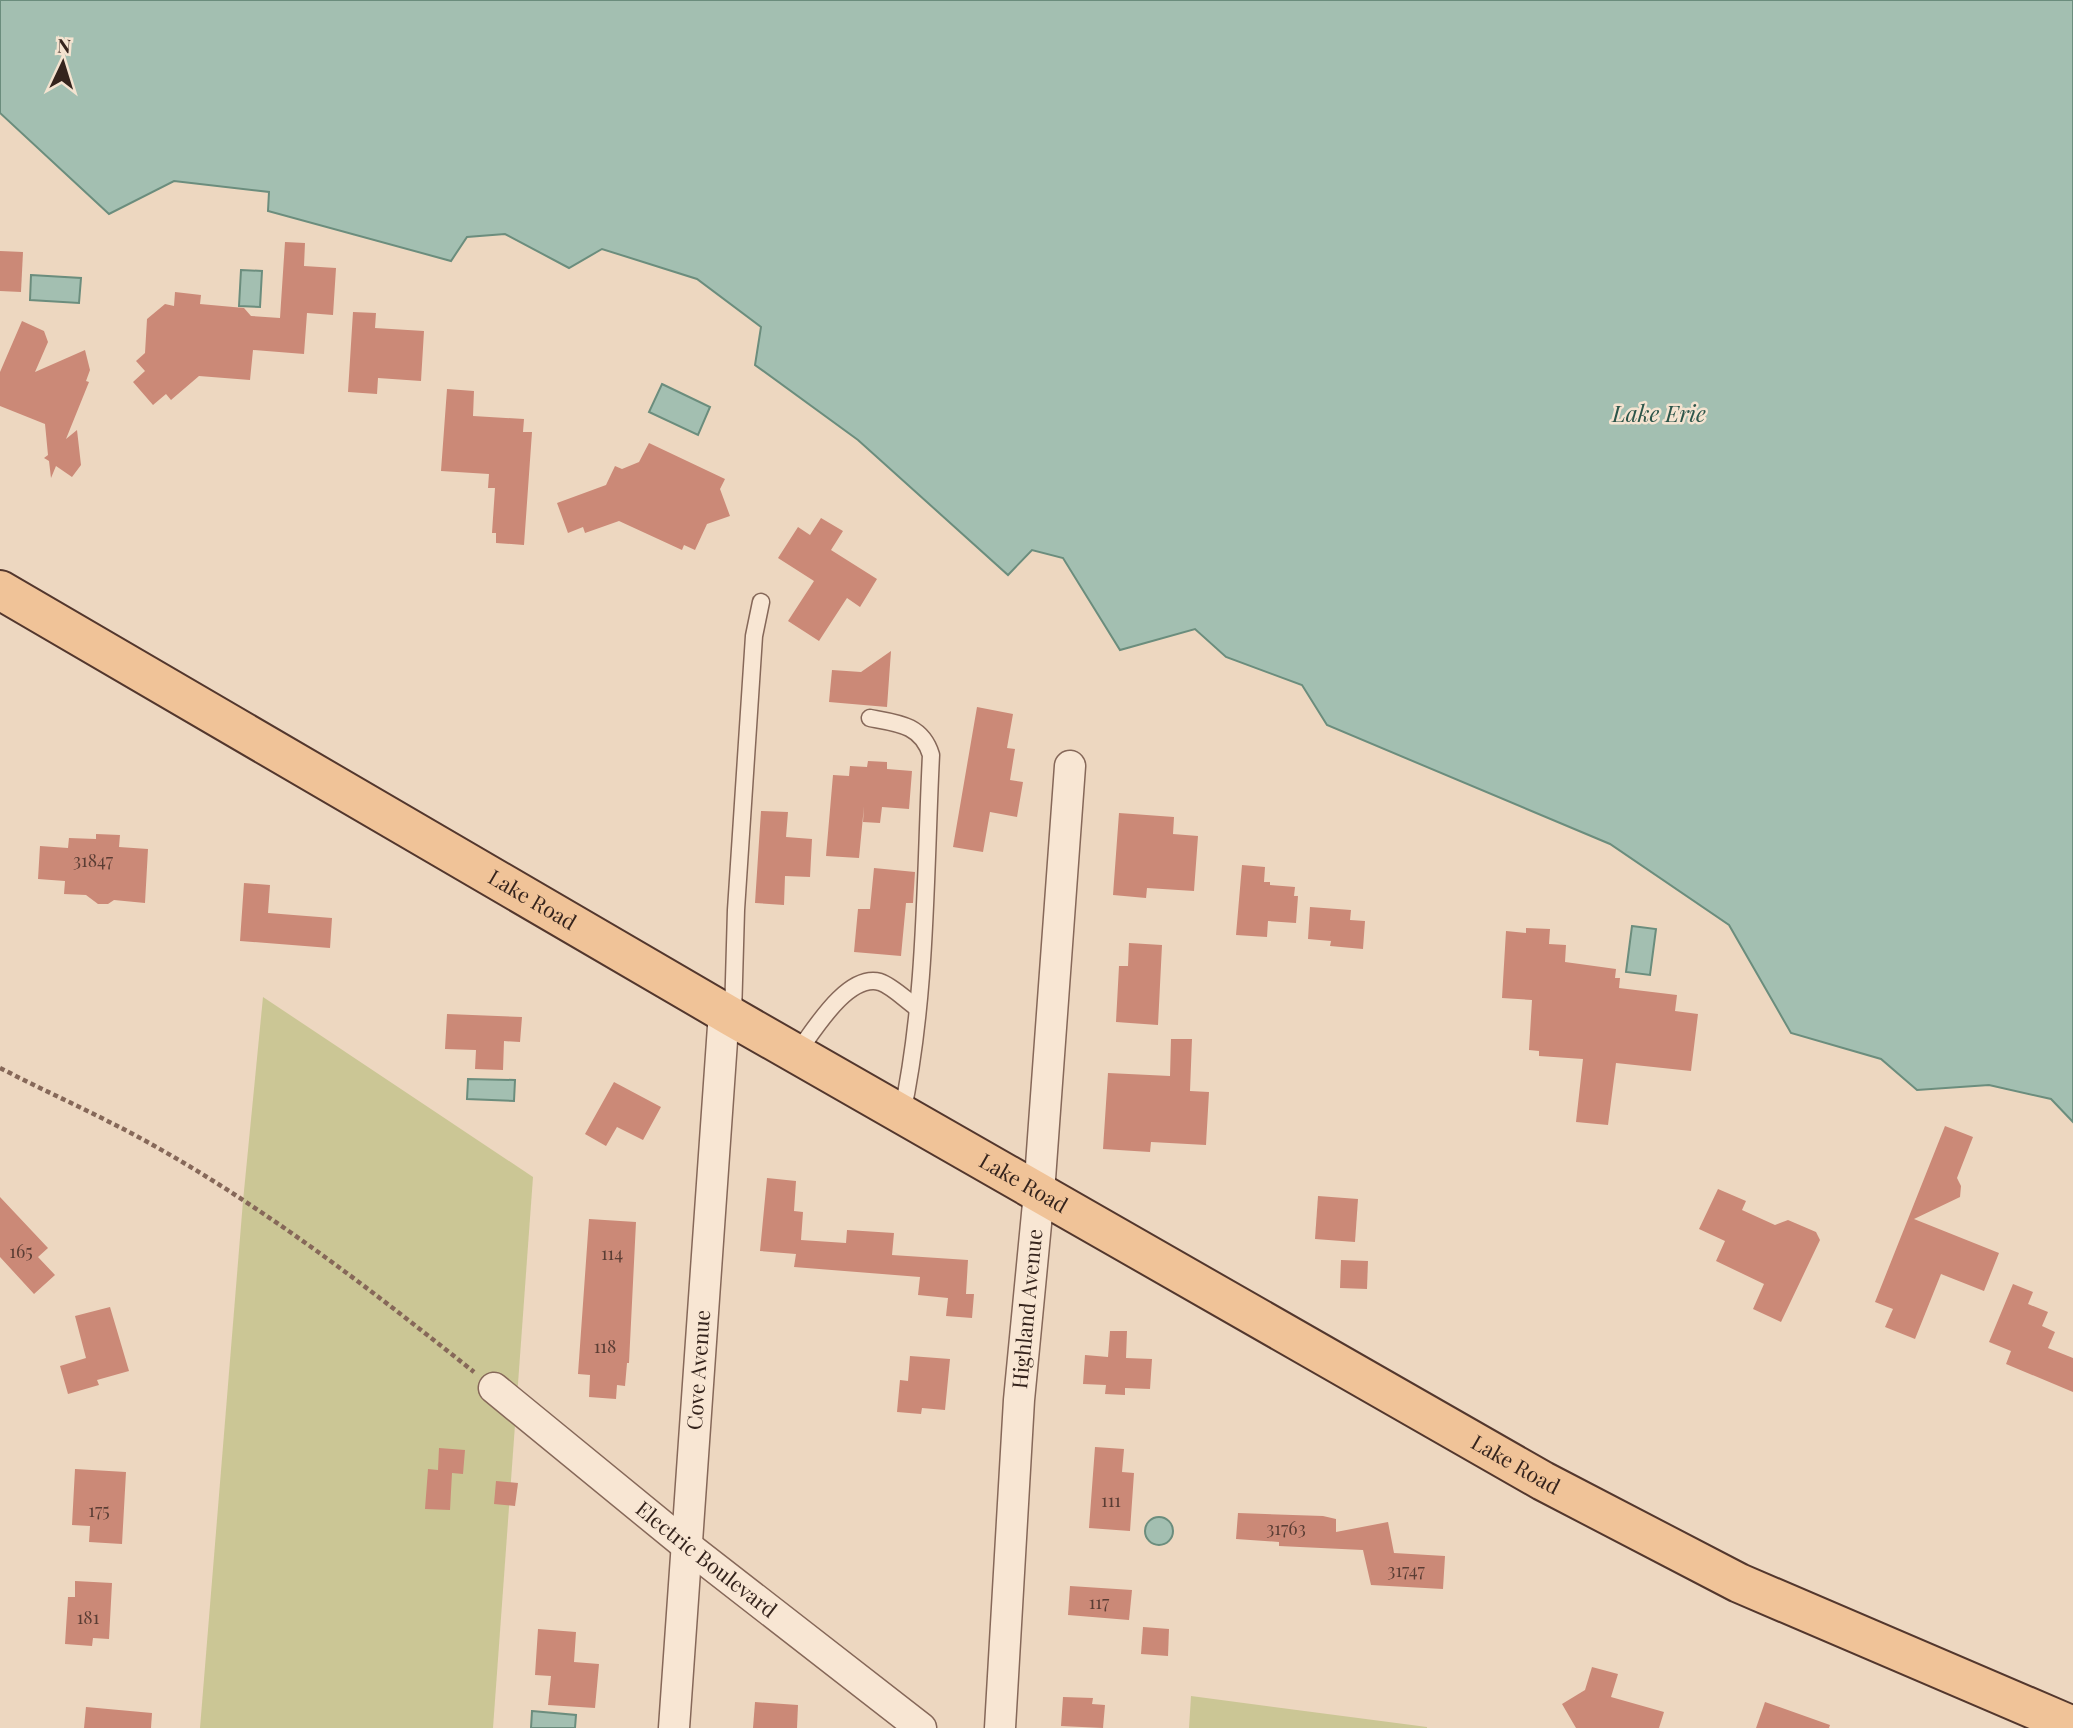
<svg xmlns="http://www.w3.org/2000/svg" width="2073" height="1728" font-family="'Playfair Display',serif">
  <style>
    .green { fill: #cbc695 }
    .water { fill: #a3bfb1; stroke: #6b8d7d; stroke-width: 2 }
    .building { fill: #cb8977 }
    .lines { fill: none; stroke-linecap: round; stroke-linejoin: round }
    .lane-casing { stroke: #866859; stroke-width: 19 }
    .street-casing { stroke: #866859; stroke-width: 33 }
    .primary-casing { stroke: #53372d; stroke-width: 42 }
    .path { stroke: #866859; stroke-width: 4.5; stroke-dasharray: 5 3.5; stroke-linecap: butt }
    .lane { stroke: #f8e6d3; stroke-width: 16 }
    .street { stroke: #f8e6d3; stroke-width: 30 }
    .primary { stroke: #f0c398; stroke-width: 38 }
    .labels { text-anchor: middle; stroke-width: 5; stroke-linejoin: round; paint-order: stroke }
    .number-label { font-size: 18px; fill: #5a3d34 }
    .street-label { font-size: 21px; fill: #35241d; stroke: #f4e3d0 }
    .water-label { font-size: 23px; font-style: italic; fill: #2c554a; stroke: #f4e3d0 }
  </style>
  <rect width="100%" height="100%" fill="#edd7c0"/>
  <g class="green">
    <path d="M 263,997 L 533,1177 L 493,1728 L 200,1728 L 243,1201 Z"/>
    <path d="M 1191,1696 L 1427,1727 L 1427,1728 L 1189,1728 Z"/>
  </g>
  <g class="water">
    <path d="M 0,0 L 2073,0 L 2073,1122 L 2051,1099 L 1989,1085 L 1917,1090 L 1881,1059 L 1791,1033 L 1729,925 L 1610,844 L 1327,725 L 1302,685 L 1226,657 L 1195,629 L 1120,650 L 1063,558 L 1032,550 L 1008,575 L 858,440 L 755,365 L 761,327 L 697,279 L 602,249 L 569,268 L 505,234 L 467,237 L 451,261 L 268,211 L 269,192 L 174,181 L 109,214 L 0,113 Z"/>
    <path d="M 241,270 L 262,271 L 260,307 L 239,306 Z"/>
    <path d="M 31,275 L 81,278 L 79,303 L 30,300 Z"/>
    <path d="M 662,384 L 710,407 L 698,435 L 649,412 Z"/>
    <path d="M 1632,926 L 1656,929 L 1650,975 L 1626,972 Z"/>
    <path d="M 468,1079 L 515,1080 L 514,1101 L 467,1099 Z"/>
    <circle cx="1159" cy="1531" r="14"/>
    <path d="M 532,1711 L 576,1715 L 575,1728 L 531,1728 Z"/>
  </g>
  <g class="building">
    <path d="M 285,242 L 305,243 L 304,266 L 336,268 L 333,315 L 307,313 L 304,354 L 253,350 L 250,380 L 199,376 L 171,400 L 166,394 L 153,405 L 133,382 L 145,371 L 136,361 L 145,353 L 147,319 L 165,304 L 174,306 L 175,292 L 201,295 L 200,304 L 244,308 L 251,316 L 280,318 Z"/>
    <path d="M 0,251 L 23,252 L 21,292 L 0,291 Z"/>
    <path d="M 353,312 L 376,313 L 375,328 L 424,331 L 421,381 L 378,378 L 377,394 L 348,392 Z"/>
    <path d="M 22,321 L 44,331 L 48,342 L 35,372 L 85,350 L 90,370 L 86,381 L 89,382 L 66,439 L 77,430 L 81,465 L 72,477 L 56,466 L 51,478 L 49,461 L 44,458 L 48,455 L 45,424 L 0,406 L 0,372 Z"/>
    <path d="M 447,389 L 474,391 L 473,416 L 524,419 L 523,432 L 532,432 L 524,545 L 496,543 L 496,533 L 492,533 L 495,488 L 488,488 L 489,474 L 441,471 Z"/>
    <path d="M 649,443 L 725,479 L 720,489 L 730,516 L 707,524 L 695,550 L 684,545 L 682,550 L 619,521 L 585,533 L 583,527 L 568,533 L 557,503 L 606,485 L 615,466 L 622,469 L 639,462 Z"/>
    <path d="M 821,518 L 843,531 L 831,550 L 877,579 L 860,607 L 847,598 L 819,641 L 788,621 L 814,581 L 778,558 L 798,527 L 810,535 Z"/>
    <path d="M 891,651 L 887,707 L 829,702 L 832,670 L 861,672 Z"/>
    <path d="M 977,707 L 1013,714 L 1007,748 L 1015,749 L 1010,780 L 1023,782 L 1017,817 L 990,812 L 983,852 L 953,847 Z"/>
    <path d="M 868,761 L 887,762 L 887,769 L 912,771 L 909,809 L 882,807 L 880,823 L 863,822 L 864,806 L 859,858 L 826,856 L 833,775 L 849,776 L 850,766 L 867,767 Z"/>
    <path d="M 761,811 L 788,812 L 786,837 L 812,839 L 810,877 L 785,876 L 784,905 L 755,903 Z"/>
    <path d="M 1119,813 L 1174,817 L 1173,834 L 1198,836 L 1194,891 L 1147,888 L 1146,898 L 1113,895 Z"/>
    <path d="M 96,834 L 120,835 L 119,847 L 148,849 L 145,903 L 114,900 L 108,904 L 98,904 L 86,895 L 64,894 L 65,881 L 38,879 L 40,846 L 68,848 L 69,838 L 96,839 Z"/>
    <path d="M 1242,865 L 1265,867 L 1264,882 L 1270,882 L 1270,885 L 1295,887 L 1294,896 L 1298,896 L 1296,923 L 1268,921 L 1267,937 L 1236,935 Z"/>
    <path d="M 874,868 L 915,872 L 913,903 L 906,903 L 901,956 L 854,952 L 858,909 L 870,909 Z"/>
    <path d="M 244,883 L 270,885 L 268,913 L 332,918 L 330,948 L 240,941 Z"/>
    <path d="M 1310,907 L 1351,910 L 1350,920 L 1365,921 L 1363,949 L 1330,946 L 1331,941 L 1308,939 Z"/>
    <path d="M 1526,928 L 1550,929 L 1549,944 L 1566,945 L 1565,962 L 1616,969 L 1615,978 L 1620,978 L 1619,988 L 1677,995 L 1675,1011 L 1698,1014 L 1691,1071 L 1616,1063 L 1608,1125 L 1576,1122 L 1583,1059 L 1539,1056 L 1539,1051 L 1529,1050 L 1532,1000 L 1502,998 L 1506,931 L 1526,933 Z"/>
    <path d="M 1129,943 L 1162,945 L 1158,1025 L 1116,1022 L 1119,966 L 1128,966 Z"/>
    <path d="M 447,1014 L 522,1017 L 520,1042 L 504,1041 L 503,1070 L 475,1069 L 476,1050 L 445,1049 Z"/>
    <path d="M 1171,1039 L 1192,1039 L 1190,1091 L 1209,1092 L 1206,1145 L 1151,1142 L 1150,1152 L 1103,1149 L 1108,1073 L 1170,1076 Z"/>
    <path d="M 614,1082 L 661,1107 L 643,1140 L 617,1127 L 606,1146 L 585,1134 Z"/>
    <path d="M 1945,1126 L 1973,1137 L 1957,1178 L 1961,1186 L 1960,1197 L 1914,1219 L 1999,1253 L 1984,1291 L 1941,1274 L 1915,1339 L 1885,1327 L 1893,1309 L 1875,1302 Z"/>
    <path d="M 767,1178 L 796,1181 L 794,1211 L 803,1212 L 801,1240 L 846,1243 L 847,1230 L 894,1233 L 892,1255 L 968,1260 L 966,1294 L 974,1294 L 972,1318 L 946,1316 L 948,1298 L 918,1295 L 920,1277 L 794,1267 L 796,1254 L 760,1251 Z"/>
    <path d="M 1718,1189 L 1746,1201 L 1742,1210 L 1775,1225 L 1788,1220 L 1816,1232 L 1820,1240 L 1781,1322 L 1753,1309 L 1764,1284 L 1716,1261 L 1725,1241 L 1699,1229 Z"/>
    <path d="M 1318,1196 L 1358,1199 L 1355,1242 L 1315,1239 Z"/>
    <path d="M 0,1197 L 48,1248 L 38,1257 L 55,1275 L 34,1294 L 0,1257 Z"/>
    <path d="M 589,1219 L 636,1222 L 629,1363 L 627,1363 L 625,1386 L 617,1385 L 616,1399 L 589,1397 L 590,1375 L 578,1374 Z"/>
    <path d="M 1341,1260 L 1368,1261 L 1367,1289 L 1340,1288 Z"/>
    <path d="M 2013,1284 L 2033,1292 L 2028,1304 L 2048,1312 L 2042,1326 L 2055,1332 L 2048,1348 L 2073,1358 L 2073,1392 L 2006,1364 L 2011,1351 L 1989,1342 Z"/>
    <path d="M 110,1307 L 129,1371 L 97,1380 L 99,1385 L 68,1394 L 60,1366 L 86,1358 L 75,1316 Z"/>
    <path d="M 1110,1331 L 1127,1331 L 1126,1358 L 1152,1359 L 1150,1389 L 1125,1388 L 1125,1395 L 1105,1394 L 1106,1385 L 1083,1384 L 1085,1355 L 1108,1357 Z"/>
    <path d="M 910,1356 L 950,1359 L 945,1410 L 922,1408 L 921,1414 L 897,1412 L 900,1380 L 908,1381 Z"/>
    <path d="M 1095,1447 L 1124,1449 L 1122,1472 L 1134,1473 L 1130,1531 L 1089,1528 Z"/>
    <path d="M 439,1448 L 465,1450 L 463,1474 L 452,1473 L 450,1510 L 425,1509 L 428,1469 L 438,1470 Z"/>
    <path d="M 75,1469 L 126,1472 L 122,1544 L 89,1542 L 90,1526 L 72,1525 Z"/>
    <path d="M 496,1481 L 518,1483 L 515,1506 L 494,1504 Z"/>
    <path d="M 1238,1513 L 1323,1516 L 1336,1519 L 1336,1532 L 1388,1522 L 1394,1553 L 1445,1556 L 1443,1589 L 1371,1585 L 1363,1550 L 1279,1546 L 1279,1542 L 1236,1539 Z"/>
    <path d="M 75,1581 L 112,1583 L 109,1639 L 93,1638 L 92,1646 L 65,1644 L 68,1597 L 75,1597 Z"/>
    <path d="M 1070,1586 L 1132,1590 L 1129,1620 L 1068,1615 Z"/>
    <path d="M 1143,1627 L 1169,1629 L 1168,1656 L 1141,1654 Z"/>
    <path d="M 538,1629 L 576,1632 L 574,1662 L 599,1664 L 595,1708 L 548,1705 L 551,1676 L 535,1675 Z"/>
    <path d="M 1592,1667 L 1618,1674 L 1611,1697 L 1664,1712 L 1659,1728 L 1576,1728 L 1562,1704 L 1585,1690 Z"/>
    <path d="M 1063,1697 L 1093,1698 L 1092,1704 L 1105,1705 L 1103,1728 L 1061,1726 Z"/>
    <path d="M 755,1702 L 798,1705 L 797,1728 L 753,1728 Z"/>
    <path d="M 1765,1702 L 1830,1725 L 1829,1728 L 1756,1728 Z"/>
    <path d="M 86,1707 L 152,1713 L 151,1728 L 84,1728 Z"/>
  </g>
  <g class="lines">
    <defs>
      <g id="lane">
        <path d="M 870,718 C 898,723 922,725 931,755 C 925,873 927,997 902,1114"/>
        <path d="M 733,1015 L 736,910 L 754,636 L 761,602"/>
        <path d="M 797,1053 C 813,1032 847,973 880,982 C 892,986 906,1000 916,1007"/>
      </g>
      <g id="street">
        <path id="s1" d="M 494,1388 L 687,1546 L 921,1728"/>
        <path id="s2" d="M 674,1728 L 724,1012"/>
        <path id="s3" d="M 1000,1728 L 1019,1400 L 1039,1193 L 1070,766"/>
      </g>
      <g id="primary">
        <path id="s4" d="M 0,590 L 732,1017 L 1543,1481 L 1739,1583 L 2073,1726"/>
      </g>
    </defs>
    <use href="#lane" class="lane-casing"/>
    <use href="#street" class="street-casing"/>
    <use href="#primary" class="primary-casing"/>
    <path class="path" d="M 0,1068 C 43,1090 87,1110 129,1132 C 253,1198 365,1285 474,1372"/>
    <use href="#lane" class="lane"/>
    <use href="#street" class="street"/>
    <use href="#primary" class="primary"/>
  </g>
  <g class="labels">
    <g class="number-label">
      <text x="93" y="867">31847</text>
      <text x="21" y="1258">165</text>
      <text x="612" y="1260">114</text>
      <text x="605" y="1353">118</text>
      <text x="1111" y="1507">111</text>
      <text x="99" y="1517">175</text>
      <text x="1286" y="1535">31763</text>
      <text x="1406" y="1577">31747</text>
      <text x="1099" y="1609">117</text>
      <text x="88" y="1624">181</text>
    </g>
    <g class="street-label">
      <text dy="7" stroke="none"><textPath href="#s4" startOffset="616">Lake Road</textPath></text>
      <text dy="7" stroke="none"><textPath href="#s4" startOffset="1183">Lake Road</textPath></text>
      <text dy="7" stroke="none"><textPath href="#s3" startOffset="420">Highland Avenue</textPath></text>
      <text dy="7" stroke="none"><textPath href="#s2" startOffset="359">Cove Avenue</textPath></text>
      <text dy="7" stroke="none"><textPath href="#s4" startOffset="1750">Lake Road</textPath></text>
      <text dy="7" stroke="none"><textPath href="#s1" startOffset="273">Electric Boulevard</textPath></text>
    </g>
    <g class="water-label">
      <text x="1659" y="422">Lake Erie</text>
    </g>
  </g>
  <g transform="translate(63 63) rotate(4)" stroke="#f4e3d0" stroke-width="5" paint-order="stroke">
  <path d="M0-5L12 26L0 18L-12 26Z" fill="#35241d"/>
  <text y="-10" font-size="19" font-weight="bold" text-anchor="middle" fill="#35241d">N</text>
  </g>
</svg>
